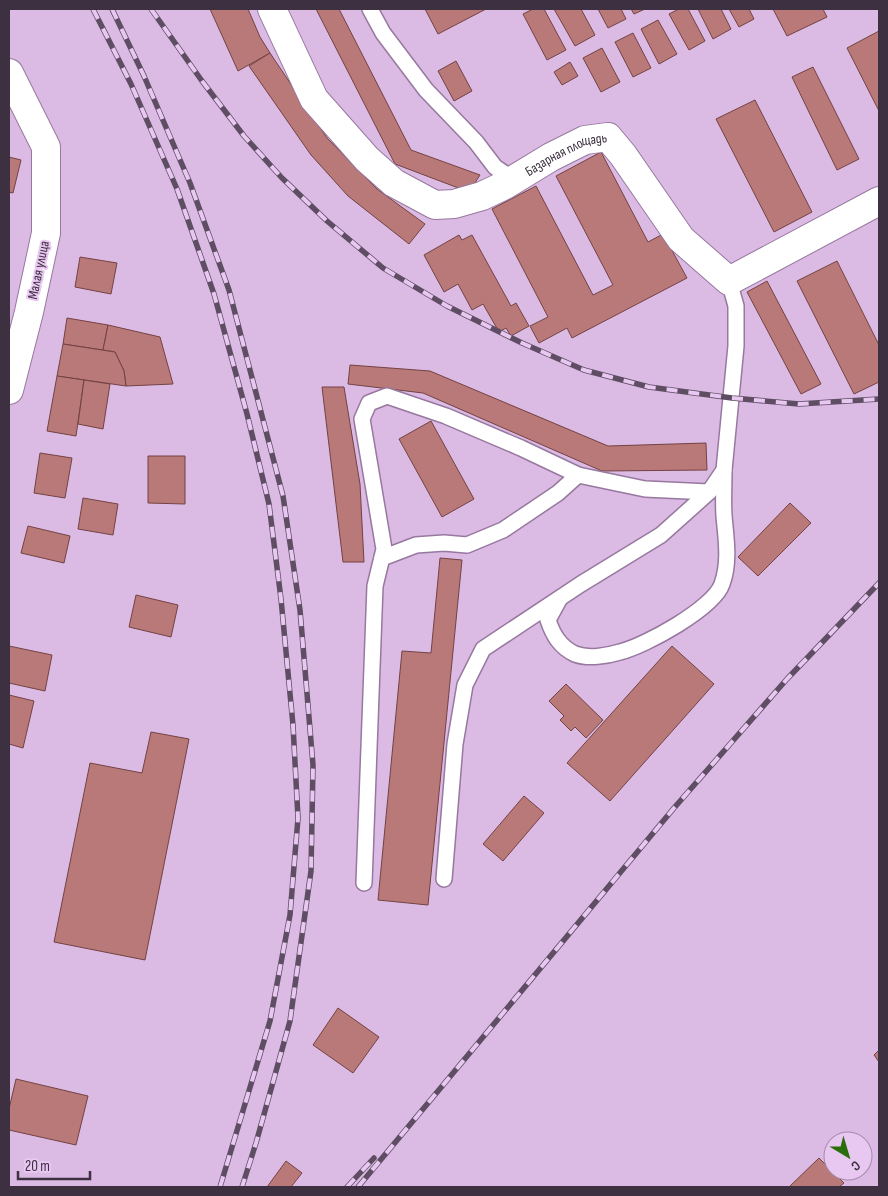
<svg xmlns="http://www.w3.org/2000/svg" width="888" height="1196" font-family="'Sofia Sans Condensed',sans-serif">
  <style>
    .building { fill: #b97979; stroke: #734243 }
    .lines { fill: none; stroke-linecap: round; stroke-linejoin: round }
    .service-casing { stroke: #97789f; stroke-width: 18 }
    .minor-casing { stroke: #97789f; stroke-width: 30 }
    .service { stroke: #fff; stroke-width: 15 }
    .minor { stroke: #fff; stroke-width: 28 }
    .rail-casing { stroke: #5e4d63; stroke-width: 5.5 }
    .rail { stroke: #e8c7f1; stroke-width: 4; stroke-dasharray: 11; stroke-linecap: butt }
    .labels { text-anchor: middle; stroke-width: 4; stroke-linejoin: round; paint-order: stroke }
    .street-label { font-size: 14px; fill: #3d3040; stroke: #e8c7f1 }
  </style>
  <rect width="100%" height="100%" fill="#dbbae4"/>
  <g class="building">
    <path d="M 210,9 L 248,9 L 260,37 L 270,53 L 238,71 Z"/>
    <path d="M 316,9 L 339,9 L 411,150 L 480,175 L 469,192 L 395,164 Z"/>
    <path d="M 425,9 L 486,9 L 438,34 Z"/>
    <path d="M 533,9 L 544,9 L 566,50 L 547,60 L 523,14 Z"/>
    <path d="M 554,9 L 581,9 L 595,35 L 575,46 Z"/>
    <path d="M 598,9 L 621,9 L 626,19 L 608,28 Z"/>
    <path d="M 631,9 L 645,9 L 634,14 Z"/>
    <path d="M 679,9 L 688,9 L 705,41 L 689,50 L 669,14 Z"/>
    <path d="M 698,9 L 721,9 L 731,29 L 713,39 Z"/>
    <path d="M 729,9 L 749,9 L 754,19 L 739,27 Z"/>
    <path d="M 773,9 L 823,9 L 827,17 L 787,36 Z"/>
    <path d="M 658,20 L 677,54 L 659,64 L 641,29 Z"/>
    <path d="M 879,31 L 879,111 L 847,48 Z"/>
    <path d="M 633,33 L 651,68 L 633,77 L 615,42 Z"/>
    <path d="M 602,48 L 620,82 L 601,92 L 583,58 Z"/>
    <path d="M 270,53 L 327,138 L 377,189 L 425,224 L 409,244 L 348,196 L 311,155 L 249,66 Z"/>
    <path d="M 456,61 L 472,91 L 454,101 L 438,71 Z"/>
    <path d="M 570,62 L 578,76 L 562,85 L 554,72 Z"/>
    <path d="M 813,67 L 859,159 L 837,170 L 792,77 Z"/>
    <path d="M 755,100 L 812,212 L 774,232 L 716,119 Z"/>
    <path d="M 601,152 L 648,242 L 663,234 L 687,278 L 572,338 L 567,328 L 539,343 L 530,326 L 548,317 L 492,209 L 536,186 L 593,295 L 613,285 L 556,176 Z"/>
    <path d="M 9,157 L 21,160 L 13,193 L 9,192 Z"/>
    <path d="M 459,235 L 462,240 L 472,235 L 511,306 L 516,303 L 529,326 L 511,336 L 506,328 L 499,332 L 483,304 L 472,310 L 458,284 L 444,292 L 424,255 Z"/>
    <path d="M 80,257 L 117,263 L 111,294 L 75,287 Z"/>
    <path d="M 837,261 L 879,345 L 879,382 L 854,394 L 797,281 Z"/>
    <path d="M 767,281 L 821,384 L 801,394 L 747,292 Z"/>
    <path d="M 67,318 L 108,325 L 103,350 L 63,344 Z"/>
    <path d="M 108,325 L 160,337 L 173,384 L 126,386 L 124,371 L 115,352 L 103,350 Z"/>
    <path d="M 63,344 L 115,352 L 124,371 L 126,386 L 57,376 Z"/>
    <path d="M 350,365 L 430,371 L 608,446 L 706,443 L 707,470 L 602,471 L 423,393 L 348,384 Z"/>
    <path d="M 57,376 L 84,380 L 76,436 L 47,431 Z"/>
    <path d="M 84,380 L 110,384 L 103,429 L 78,424 Z"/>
    <path d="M 322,387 L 344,387 L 360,484 L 364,562 L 343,562 Z"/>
    <path d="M 431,421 L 474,499 L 442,517 L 399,439 Z"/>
    <path d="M 40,453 L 72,458 L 65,498 L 34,493 Z"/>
    <path d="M 148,456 L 185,456 L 185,504 L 148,503 Z"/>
    <path d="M 83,498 L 118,504 L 113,535 L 78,529 Z"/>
    <path d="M 790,503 L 811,523 L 758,576 L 738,557 Z"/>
    <path d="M 28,526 L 70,536 L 64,563 L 21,553 Z"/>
    <path d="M 440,558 L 462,560 L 428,905 L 378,900 L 402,651 L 431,653 Z"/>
    <path d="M 136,595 L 178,605 L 171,637 L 129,627 Z"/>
    <path d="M 9,646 L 52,655 L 45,691 L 9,683 Z"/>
    <path d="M 672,646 L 714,684 L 610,801 L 567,763 Z"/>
    <path d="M 566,684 L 603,720 L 586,738 L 575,727 L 571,731 L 560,720 L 564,716 L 549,701 Z"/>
    <path d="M 9,695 L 34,701 L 23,748 L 9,744 Z"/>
    <path d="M 151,732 L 189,739 L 145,960 L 54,942 L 90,763 L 142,773 Z"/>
    <path d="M 524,796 L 544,813 L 503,861 L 483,844 Z"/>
    <path d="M 338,1008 L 379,1037 L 353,1073 L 313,1045 Z"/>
    <path d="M 879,1050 L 879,1062 L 874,1055 Z"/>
    <path d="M 16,1079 L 88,1096 L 76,1145 L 9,1130 L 9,1109 Z"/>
    <path d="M 819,1158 L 844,1183 L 839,1187 L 789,1187 Z"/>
    <path d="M 286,1161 L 302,1173 L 291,1187 L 267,1187 Z"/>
  </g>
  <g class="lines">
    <defs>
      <g id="service">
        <path d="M 370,9 L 383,33 L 426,90 L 476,142 L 495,167 L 514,180"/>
        <path d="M 382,558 L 416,545 L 444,543 L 467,545 L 503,530 L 558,493 L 578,475"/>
        <path d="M 559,600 L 548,620 C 553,635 560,647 575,654 C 588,659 607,656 620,652 C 645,646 714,608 722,584 C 730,562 726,538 724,516 C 723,501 724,485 724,470"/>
        <path d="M 444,879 L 455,744 L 465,685 L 483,649 L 581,584 L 661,535 L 709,492 L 724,470 L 736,346 L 736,306 L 729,281"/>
        <path d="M 364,883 L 375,586 L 384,549 L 362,419 L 369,403 L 387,396 L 446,416 L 521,448 L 578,475 L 645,489 L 709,492"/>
      </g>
      <g id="minor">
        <path id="s1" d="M 272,9 L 314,99 L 367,159 L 394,183 L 435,205 L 454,204 L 482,196 L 505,185 L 551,157 L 585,140 L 608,137 L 623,155 L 681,239 L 729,281 L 879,201"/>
        <path d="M 9,73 L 46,147 L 46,233 L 29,312 L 9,390"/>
      </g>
    </defs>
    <use href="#service" class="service-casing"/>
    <use href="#minor" class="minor-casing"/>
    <use href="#service" class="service"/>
    <use href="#minor" class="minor"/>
    <defs>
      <g id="rail">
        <path d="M 93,9 L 131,84 L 177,189 L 214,294 L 247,414 L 269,504 L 281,599 L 293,725 L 298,818 L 290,915 L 270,1021 L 220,1187"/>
        <path d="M 112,9 L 144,76 L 190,183 L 229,290 L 283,496 L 300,610 L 313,765 L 311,871 L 290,1021 L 256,1143 L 242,1187"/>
        <path d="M 151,9 L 202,81 L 244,136 L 282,178 L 327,221 L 383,268 L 447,306 L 522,343 L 584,370 L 649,387 L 732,398 L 799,404 L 879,399"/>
        <path d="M 347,1187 L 374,1158"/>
        <path d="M 358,1187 L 674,808 L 787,679 L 879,583"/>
      </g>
    </defs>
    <use href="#rail" class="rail-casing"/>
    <use href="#rail" class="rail"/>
  </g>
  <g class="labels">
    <g class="street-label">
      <text dy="5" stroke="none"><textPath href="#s1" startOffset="405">Базарная площадь</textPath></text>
      <text transform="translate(38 270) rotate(-78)" y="5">Малая улица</text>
    </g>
  </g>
  <rect width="888" height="1196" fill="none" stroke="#3d3040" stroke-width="20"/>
  <g transform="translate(848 1156) rotate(142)"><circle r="24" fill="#e8c7f1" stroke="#a48baa"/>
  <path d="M0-4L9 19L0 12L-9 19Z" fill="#296e0a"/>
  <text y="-8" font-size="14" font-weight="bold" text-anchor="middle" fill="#3d3040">С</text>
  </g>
  <path d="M18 1171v8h72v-8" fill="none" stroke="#3d3040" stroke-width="2.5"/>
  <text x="25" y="1171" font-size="15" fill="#3d3040" stroke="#e8c7f1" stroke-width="4" paint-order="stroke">20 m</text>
</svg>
